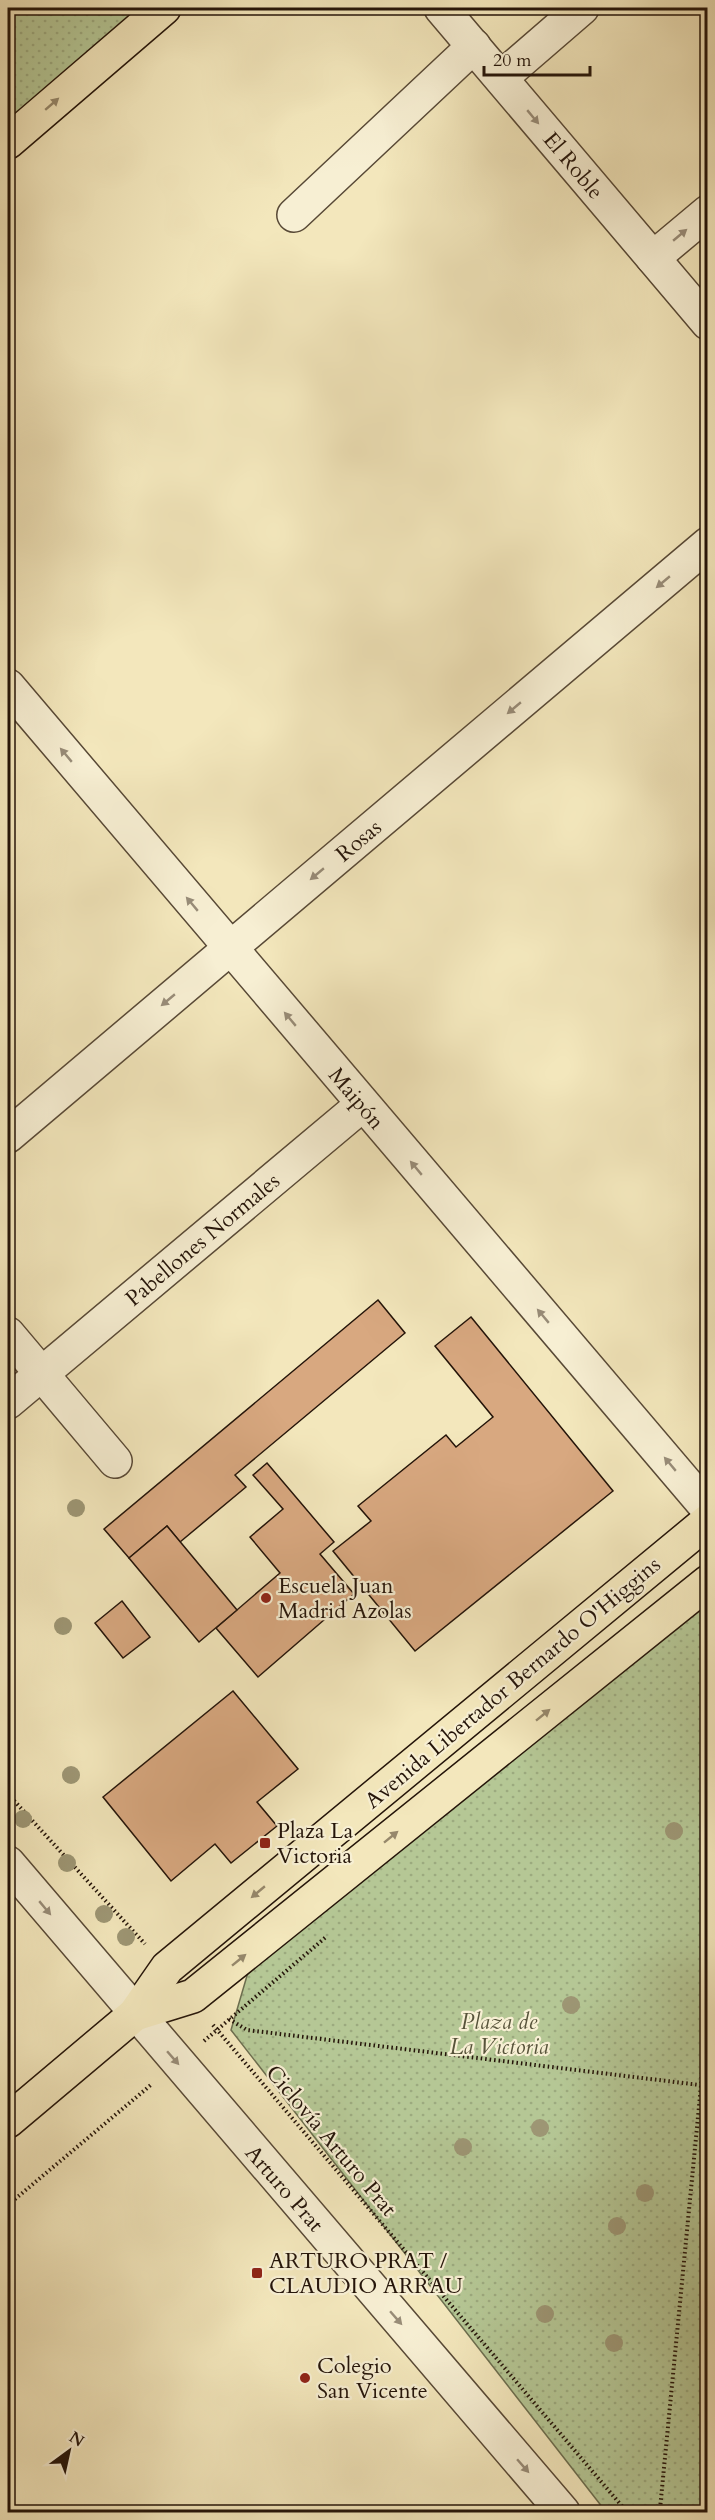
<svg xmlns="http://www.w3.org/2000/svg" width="715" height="2520" font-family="Cardo,serif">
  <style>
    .grass { fill: url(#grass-dots); stroke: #6c6e4f; stroke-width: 1.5 }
    .building { fill: #d8a880; stroke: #241409; stroke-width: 1.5 }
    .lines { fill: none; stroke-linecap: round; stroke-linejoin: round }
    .minor-casing { stroke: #584936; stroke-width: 36 }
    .major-casing { stroke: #241409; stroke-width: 36 }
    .path { stroke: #241409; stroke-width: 4; stroke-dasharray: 1.5 3; stroke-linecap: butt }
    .minor { stroke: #f7efd3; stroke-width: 33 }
    .major { stroke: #f3e7bc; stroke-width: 33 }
    .tree { fill: #9d9674 }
    .oneway { fill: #96886b }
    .oneway2 { fill: #988c78 }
    .poi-dot { fill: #8f2418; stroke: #f7efd3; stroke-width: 2 }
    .labels { text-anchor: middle; stroke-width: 4.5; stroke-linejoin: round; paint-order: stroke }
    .street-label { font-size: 22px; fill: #241409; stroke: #f7efd3 }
    .poi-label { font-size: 22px; fill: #241409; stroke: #f7efd3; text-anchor: start }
    .park-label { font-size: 22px; font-style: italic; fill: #57533a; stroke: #f7efd3 }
  </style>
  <defs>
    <pattern id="grass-dots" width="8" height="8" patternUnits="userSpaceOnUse" patternTransform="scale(1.5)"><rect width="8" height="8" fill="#b5c795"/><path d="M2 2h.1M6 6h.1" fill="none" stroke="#9caa7f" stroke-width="1.8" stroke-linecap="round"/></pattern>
  </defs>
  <rect width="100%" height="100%" fill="#f3e7bc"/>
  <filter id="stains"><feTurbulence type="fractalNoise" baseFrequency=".00333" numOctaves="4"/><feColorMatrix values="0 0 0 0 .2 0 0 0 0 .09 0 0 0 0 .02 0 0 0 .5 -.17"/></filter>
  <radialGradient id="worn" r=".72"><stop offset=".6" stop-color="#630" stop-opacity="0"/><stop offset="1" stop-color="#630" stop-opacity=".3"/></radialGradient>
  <g class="grass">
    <path d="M 8,8 L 141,8 L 8,121 Z"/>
    <path d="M 693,1607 L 707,1607 L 707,2503 L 696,2512 L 618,2512 L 603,2508 L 231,2030 L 249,1969 Z"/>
  </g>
  <g class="building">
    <path d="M 378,1300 L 405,1333 L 235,1475 L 246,1487 L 180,1542 L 167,1526 L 129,1558 L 104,1529 Z"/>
    <path d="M 471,1317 L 613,1491 L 415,1651 L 333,1551 L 371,1521 L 358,1506 L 446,1435 L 456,1447 L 493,1417 L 435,1346 Z"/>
    <path d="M 267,1463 L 334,1542 L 320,1554 L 354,1594 L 258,1677 L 216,1628 L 280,1573 L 250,1537 L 283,1509 L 253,1475 Z"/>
    <path d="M 167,1526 L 237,1610 L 199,1642 L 129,1558 Z"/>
    <path d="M 122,1601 L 150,1637 L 123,1658 L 95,1623 Z"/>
    <path d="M 233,1691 L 298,1769 L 257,1802 L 277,1826 L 231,1863 L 215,1844 L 171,1881 L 103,1797 Z"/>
  </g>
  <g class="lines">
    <defs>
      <g id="minor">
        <path d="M 441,8 L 708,323"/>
        <path d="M 501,78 L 582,8"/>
        <path d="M 294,215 L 474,46"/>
        <path d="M 653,258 L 708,212"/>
        <path d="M 8,686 L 708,1509"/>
        <path d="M 8,1136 L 708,544"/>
        <path d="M 8,1334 L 115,1461"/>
        <path d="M 8,1402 L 362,1105"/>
        <path d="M 8,1863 L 563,2512"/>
      </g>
      <g id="major">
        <path d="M 8,142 L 164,8"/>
        <path d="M 135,2014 L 193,1996 L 708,1582"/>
        <path d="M 8,2121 L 135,2014 L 167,1968 L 708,1521"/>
      </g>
    </defs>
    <use href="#minor" class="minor-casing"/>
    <use href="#major" class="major-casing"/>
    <g class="path">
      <path d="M 8,1794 L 145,1944"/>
      <path d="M 229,2019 L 247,2030 L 708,2086"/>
      <path d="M 213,2025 L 627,2512"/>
      <path d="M 204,2041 L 326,1937"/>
      <path d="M 8,2205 L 152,2084"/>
      <path d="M 657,2512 L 660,2509 L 701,2086 L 708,1979"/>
    </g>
    <use href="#minor" class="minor"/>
    <use href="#major" class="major"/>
  </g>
  <g class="tree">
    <circle cx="76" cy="1508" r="9"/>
    <circle cx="63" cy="1626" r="9"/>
    <circle cx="71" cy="1775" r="9"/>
    <circle cx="23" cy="1819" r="9"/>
    <circle cx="674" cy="1831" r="9"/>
    <circle cx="67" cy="1863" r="9"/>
    <circle cx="104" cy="1914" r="9"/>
    <circle cx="126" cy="1937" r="9"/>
    <circle cx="571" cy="2005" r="9"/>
    <circle cx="540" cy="2128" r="9"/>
    <circle cx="463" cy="2147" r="9"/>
    <circle cx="645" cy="2193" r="9"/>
    <circle cx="617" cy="2226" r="9"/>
    <circle cx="545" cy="2314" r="9"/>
    <circle cx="614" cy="2343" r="9"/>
  </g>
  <defs><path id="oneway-solid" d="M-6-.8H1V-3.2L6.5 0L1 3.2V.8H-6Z" transform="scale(1.5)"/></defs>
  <g class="oneway">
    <use href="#oneway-solid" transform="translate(52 104) rotate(-41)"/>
    <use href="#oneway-solid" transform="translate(543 1715) rotate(-39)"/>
    <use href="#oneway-solid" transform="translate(391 1837) rotate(-39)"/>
    <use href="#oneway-solid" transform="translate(258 1892) rotate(140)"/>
    <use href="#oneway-solid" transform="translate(239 1960) rotate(-39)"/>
  </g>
  <g class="oneway2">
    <use href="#oneway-solid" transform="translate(533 117) rotate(50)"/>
    <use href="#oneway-solid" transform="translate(680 235) rotate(-40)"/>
    <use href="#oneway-solid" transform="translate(663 582) rotate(140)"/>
    <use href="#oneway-solid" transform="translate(514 708) rotate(140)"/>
    <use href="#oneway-solid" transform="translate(66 755) rotate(-130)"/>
    <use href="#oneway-solid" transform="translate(317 874) rotate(140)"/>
    <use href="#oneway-solid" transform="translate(192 904) rotate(-130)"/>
    <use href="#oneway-solid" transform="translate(168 1000) rotate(140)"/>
    <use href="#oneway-solid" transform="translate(290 1019) rotate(-130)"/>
    <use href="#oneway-solid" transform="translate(416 1168) rotate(-130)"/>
    <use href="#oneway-solid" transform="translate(543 1316) rotate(-130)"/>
    <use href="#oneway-solid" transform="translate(670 1464) rotate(-130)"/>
    <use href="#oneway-solid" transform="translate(45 1908) rotate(50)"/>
    <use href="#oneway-solid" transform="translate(173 2058) rotate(49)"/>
    <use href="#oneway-solid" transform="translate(396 2318) rotate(49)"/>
    <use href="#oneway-solid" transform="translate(523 2466) rotate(49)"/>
  </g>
  <g class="poi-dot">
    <circle cx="266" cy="1598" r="6"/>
    <rect x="259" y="1837" width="12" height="12" rx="3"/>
    <rect x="251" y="2267" width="12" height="12" rx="3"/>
    <circle cx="305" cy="2378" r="6"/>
  </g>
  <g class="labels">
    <g class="street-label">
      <text transform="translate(574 165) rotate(50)" y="8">El Roble</text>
      <text transform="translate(358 840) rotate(-40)" y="8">Rosas</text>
      <text transform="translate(357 1098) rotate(50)" y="8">Maipón</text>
      <text transform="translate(202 1239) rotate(-40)" y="8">Pabellones Normales</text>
      <text transform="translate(512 1682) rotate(-40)" y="8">Avenida Libertador Bernardo O'Higgins</text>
      <text transform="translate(332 2140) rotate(50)" y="8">Ciclovía Arturo Prat</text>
      <text transform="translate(285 2188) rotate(49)" y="8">Arturo Prat</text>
    </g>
    <g class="poi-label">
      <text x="278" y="1593">Escuela Juan<tspan x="278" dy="25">Madrid Azolas</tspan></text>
      <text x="277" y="1838">Plaza La<tspan x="277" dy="25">Victoria</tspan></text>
      <text x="269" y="2268">ARTURO PRAT /<tspan x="269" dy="25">CLAUDIO ARRAU</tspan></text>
      <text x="317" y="2373">Colegio<tspan x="317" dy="25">San Vicente</tspan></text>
    </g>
    <g class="park-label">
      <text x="499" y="2029">Plaza de<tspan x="499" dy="25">La Victoria</tspan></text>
    </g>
  </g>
  <rect width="715" height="2520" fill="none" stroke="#f3e7bc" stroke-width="30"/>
  <rect x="9" y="9" width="697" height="2502" fill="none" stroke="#241409" stroke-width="3"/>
  <rect x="15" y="15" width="685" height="2490" fill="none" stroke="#241409" stroke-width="1.5"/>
  <g transform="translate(69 2451) rotate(33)" stroke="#f7efd3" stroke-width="4.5" paint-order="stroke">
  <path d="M0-4.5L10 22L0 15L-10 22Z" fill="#241409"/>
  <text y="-9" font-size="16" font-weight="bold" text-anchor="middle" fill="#241409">N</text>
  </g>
  <path d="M484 66v9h106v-9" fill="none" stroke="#241409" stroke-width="3"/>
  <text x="493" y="66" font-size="18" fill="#241409" stroke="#f7efd3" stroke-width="4.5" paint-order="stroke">20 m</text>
  <rect width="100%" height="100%" filter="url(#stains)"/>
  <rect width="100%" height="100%" fill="url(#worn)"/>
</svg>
